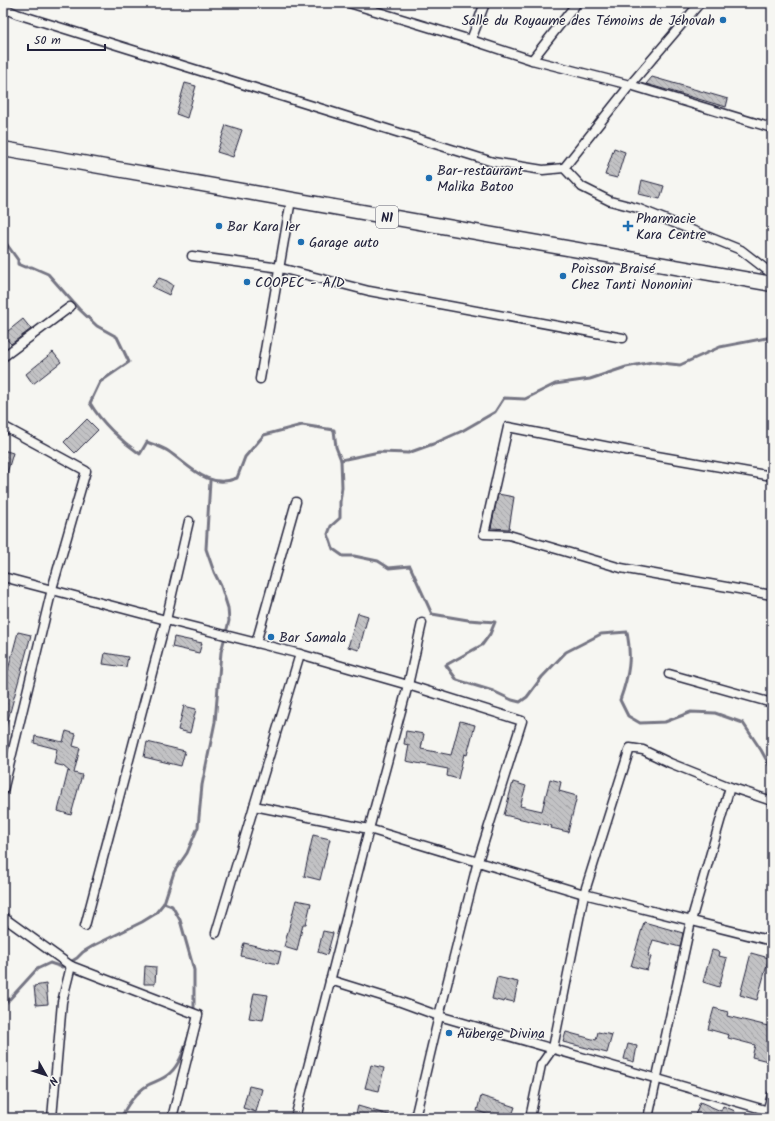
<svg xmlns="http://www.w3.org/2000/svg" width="775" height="1121" font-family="Kalam,sans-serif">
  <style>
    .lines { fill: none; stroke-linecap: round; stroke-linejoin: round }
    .stream { stroke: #757583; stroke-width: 3 }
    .building { fill: url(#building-back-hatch); stroke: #22223b }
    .minor-casing { stroke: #22223b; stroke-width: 11 }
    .trunk-casing { stroke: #22223b; stroke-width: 17 }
    .minor { stroke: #f6f6f2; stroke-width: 8 }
    .trunk { stroke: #f6f6f2; stroke-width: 14 }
    .poi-dot { fill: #1f6fb2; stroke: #f6f6f2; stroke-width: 1.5 }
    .labels { text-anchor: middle; stroke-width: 3; stroke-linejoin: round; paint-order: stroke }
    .shield { fill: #f6f6f2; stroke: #626272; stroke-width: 1 }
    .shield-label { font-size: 13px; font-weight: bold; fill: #22223b }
    .poi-label { font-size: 14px; fill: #22223b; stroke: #f6f6f2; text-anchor: start }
  </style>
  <defs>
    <pattern id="building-back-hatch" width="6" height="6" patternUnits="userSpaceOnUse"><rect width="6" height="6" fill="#c2c2c4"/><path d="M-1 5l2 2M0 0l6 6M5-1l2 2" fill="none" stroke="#a6a6a9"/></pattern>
  </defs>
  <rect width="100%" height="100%" fill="#f6f6f2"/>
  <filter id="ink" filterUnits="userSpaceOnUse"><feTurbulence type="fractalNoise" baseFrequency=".025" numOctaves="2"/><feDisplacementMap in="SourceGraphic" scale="8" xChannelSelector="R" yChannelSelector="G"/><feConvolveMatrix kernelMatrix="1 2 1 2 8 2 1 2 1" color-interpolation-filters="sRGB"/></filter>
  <g filter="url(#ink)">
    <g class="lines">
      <g class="stream">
        <path d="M 3,239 L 18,260 L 18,264 L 25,267 L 32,267 L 48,274 L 79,309 L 97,326 L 117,337 L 129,362 L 100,382 L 90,403 C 101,422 121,441 140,454 L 147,442 C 154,445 162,447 168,451 C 190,466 208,490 237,478 L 245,457 L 264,435 L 302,425 L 334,430 L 336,447 L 341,460 L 342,487 L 340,502 L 340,518 L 331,526 L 328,534 L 333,549 L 343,556 L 354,556 L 378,561 L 389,568 L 410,566 L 432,614 L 468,620 L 495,622 L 490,634 L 482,645 L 446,665 L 457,680 L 493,691 L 512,700 L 520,702 L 527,697 L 542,677 L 566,652 L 601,634 L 627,632 C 632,658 629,675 620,700 L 628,716 L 640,723 L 665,722 L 691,712 L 715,713 L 743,723 L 761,750 L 772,770"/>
        <path d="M 341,460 L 379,452 L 408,453 L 433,444 L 462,431 L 495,412 L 504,398 L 525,399 L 555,384 L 590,379 L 626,367 L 652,362 L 680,365 L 720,347 L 772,337"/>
        <path d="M 164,903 L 172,906 L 180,920 L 194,970 L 194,1013"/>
        <path d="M 3,1001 L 7,1002 L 37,969 L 50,963 L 62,967 L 77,958 L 83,952 L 93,946 L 142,922 L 155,914 L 164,903 L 174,872 L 187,853 L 198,827 L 202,785 L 215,722 L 221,652 L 229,621 L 228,608 L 221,586 L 214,572 L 206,549 L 210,481"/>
        <path d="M 122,1118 C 124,1107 138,1091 148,1085 C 156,1081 164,1079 170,1073 C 181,1063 185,1046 190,1032"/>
      </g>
    </g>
    <g class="building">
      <path d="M 652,77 L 728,99 L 726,107 L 646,84 Z"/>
      <path d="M 185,83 L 196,86 L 187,118 L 176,114 Z"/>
      <path d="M 226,125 L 242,130 L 233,157 L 217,152 Z"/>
      <path d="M 614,148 L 625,152 L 617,178 L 605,175 Z"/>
      <path d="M 642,180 L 664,186 L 660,199 L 639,194 Z"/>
      <path d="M 159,278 L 167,281 L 173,285 L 169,295 L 152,287 Z"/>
      <path d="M 23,319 L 31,329 L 11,344 L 3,335 Z"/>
      <path d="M 53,352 L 61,362 L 33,384 L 26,374 Z"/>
      <path d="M 87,419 L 98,430 L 75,453 L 64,442 Z"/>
      <path d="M 3,450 L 13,453 L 5,480 L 3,480 Z"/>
      <path d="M 498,494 L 514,497 L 509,529 L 491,528 Z"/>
      <path d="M 358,613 L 368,616 L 359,650 L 348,647 Z"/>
      <path d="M 18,632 L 31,635 L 6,727 L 3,727 L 3,689 Z"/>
      <path d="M 174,637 L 202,643 L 199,653 L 172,647 Z"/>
      <path d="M 105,653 L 128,657 L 126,667 L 103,664 Z"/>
      <path d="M 184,706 L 196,709 L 190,733 L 178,730 Z"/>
      <path d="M 460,721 L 475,725 L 467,755 L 464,754 L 458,779 L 447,776 L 448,769 L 406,761 L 409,745 L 404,744 L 406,731 L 424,734 L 421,749 L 451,755 Z"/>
      <path d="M 66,731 L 76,734 L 73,746 L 80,748 L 74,773 L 82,775 L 71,815 L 58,811 L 68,771 L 70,772 L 63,766 L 54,764 L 57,749 L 34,743 L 35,736 L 63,742 Z"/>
      <path d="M 147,742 L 185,751 L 181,766 L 144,757 Z"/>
      <path d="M 550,779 L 561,782 L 559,791 L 577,796 L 568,832 L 551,828 L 552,826 L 504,815 L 513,782 L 526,786 L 520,806 L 542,811 Z"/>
      <path d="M 313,835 L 330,839 L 320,880 L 304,876 Z"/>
      <path d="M 296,900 L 311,903 L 306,924 L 303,924 L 297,951 L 284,947 Z"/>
      <path d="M 644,922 L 683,933 L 680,947 L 653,940 L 648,956 L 651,957 L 647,970 L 631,966 Z"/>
      <path d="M 323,931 L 333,933 L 327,955 L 318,952 Z"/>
      <path d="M 244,943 L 281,952 L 278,964 L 241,956 Z"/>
      <path d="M 712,950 L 720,952 L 719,956 L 727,958 L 719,987 L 703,982 Z"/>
      <path d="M 751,953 L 769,958 L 757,1000 L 740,995 Z"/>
      <path d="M 145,966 L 156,967 L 155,984 L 144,984 Z"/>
      <path d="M 497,977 L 518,982 L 514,1002 L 505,1000 L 504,1002 L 492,999 Z"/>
      <path d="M 46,984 L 48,1004 L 36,1005 L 34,986 Z"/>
      <path d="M 254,993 L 268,995 L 263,1020 L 249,1018 Z"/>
      <path d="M 714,1008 L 728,1012 L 727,1016 L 772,1027 L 770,1041 L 772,1042 L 770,1050 L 772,1051 L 772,1062 L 752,1057 L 755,1045 L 728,1038 L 729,1035 L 708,1029 Z"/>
      <path d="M 566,1032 L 596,1040 L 598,1032 L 612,1035 L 607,1053 L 563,1042 Z"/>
      <path d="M 628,1044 L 637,1046 L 634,1062 L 624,1059 Z"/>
      <path d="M 371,1065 L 384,1068 L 379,1091 L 365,1088 Z"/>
      <path d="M 249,1086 L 262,1089 L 256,1112 L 243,1108 Z"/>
      <path d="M 481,1096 L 515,1107 L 511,1118 L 499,1118 L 477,1111 Z"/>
      <path d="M 700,1102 L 721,1111 L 723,1106 L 735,1111 L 733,1116 L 738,1118 L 694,1118 Z"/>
      <path d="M 358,1106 L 392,1116 L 392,1118 L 355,1118 Z"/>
    </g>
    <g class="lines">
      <defs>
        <g id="minor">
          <path d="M 349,3 L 471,40 L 532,60 L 630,85 L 772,128"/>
          <path d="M 3,8 L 17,14 L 493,162 L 543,170 L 564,168 L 582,187 L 610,201 L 637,208 L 741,250 L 772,274"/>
          <path d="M 471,40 L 485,3"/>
          <path d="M 532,60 L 577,3"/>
          <path d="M 564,168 L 630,85 L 700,3"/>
          <path d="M 192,256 L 280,268 L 369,291 L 623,338"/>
          <path d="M 3,357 L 70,307"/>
          <path d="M 260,379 L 291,200"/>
          <path d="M 3,426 L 86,471 L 52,589 L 3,791"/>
          <path d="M 772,476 L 640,453 L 508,427 L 484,534 L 509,535 L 621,568 L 772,595"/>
          <path d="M 3,577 L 166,620 L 300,654 L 408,685 L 422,623"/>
          <path d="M 256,643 L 296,502"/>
          <path d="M 669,674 L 772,703"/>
          <path d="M 254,806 L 300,654"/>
          <path d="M 3,917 L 71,966 L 198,1015 L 172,1118"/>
          <path d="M 85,926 L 166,620 L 189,521"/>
          <path d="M 216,933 L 254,806 L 369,829 L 295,1118"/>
          <path d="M 330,980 L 398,1001 L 439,1016 L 772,1112"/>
          <path d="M 52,1118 L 62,1002 L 71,966"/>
          <path d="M 415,1118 L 439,1016 L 478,861 L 522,721 L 408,685 L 369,829 L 584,894 L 772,941"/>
          <path d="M 530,1118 L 541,1065 L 553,1048 L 584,894 L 630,748 L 643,750 L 670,763 L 730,787 L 772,801"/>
          <path d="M 648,1118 L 691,921 L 730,787"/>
          <path d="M 765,1118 L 772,1095"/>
        </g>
        <path id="trunk" d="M 3,149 L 772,284"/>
      </defs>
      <use href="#minor" class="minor-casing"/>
      <use href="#trunk" class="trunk-casing"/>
      <use href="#minor" class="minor"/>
      <use href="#trunk" class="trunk"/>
    </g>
  </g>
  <g class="poi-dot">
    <circle cx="723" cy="20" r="4"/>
    <circle cx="429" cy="178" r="4"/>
    <circle cx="219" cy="226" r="4"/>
    <path d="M626 220h4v4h4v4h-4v4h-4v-4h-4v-4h4z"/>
    <circle cx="301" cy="242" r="4"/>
    <circle cx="563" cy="276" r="4"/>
    <circle cx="247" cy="282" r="4"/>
    <circle cx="271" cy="637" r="4"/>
    <circle cx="449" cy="1033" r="4"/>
  </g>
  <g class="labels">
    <rect class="shield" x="376" y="206" width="22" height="22" rx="3"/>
    <g class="shield-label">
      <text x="387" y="222">N1</text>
    </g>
    <g class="poi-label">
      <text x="715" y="25" text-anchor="end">Salle du Royaume des Témoins de Jéhovah</text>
      <text x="437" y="175">Bar-restaurant<tspan x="437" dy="16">Malika Batoo</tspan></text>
      <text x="636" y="223">Pharmacie<tspan x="636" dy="16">Kara Centre</tspan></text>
      <text x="227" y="231">Bar Kara 1er</text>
      <text x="309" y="247">Garage auto</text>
      <text x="571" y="273">Poisson Braisé<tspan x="571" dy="16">Chez Tanti Nononini</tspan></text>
      <text x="255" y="287">COOPEC - A/D</text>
      <text x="279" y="642">Bar Samala</text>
      <text x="457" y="1038">Auberge Divina</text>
    </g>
  </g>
  <rect width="775" height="1121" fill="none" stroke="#f6f6f2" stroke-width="16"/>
  <rect x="8" y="8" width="759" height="1105" fill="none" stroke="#22223b" stroke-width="1.5" filter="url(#ink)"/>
  <g transform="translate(46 1075) rotate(129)" stroke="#f6f6f2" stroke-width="3" paint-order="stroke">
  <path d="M0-3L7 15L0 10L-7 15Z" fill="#22223b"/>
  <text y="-6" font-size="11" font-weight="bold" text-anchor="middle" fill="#22223b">N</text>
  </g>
  <path d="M28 44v6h77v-6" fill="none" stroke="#22223b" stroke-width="2"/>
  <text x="34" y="44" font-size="12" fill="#22223b" stroke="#f6f6f2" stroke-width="3" paint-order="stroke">50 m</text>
</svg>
